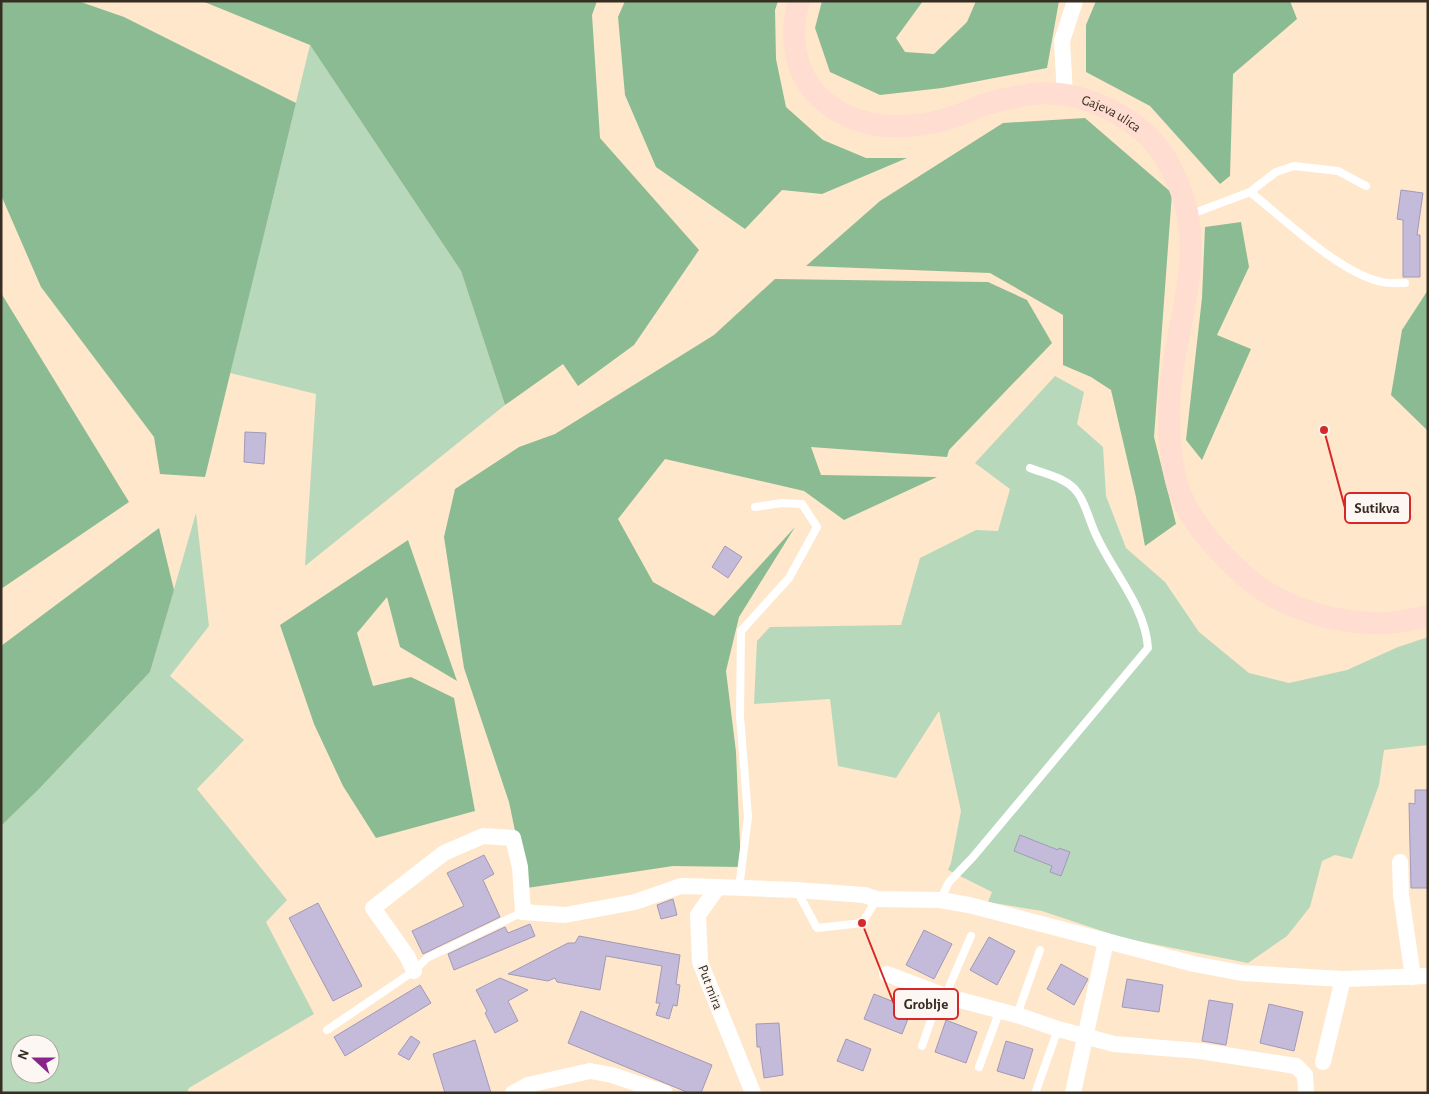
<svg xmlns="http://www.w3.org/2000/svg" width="1429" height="1094" font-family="'Alegreya Sans',sans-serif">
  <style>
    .green { fill: #b8d8bc; fill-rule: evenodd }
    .forest { fill: #8bbb92 }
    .building { fill: #c4bada; stroke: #a299b8 }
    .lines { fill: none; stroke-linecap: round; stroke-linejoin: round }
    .lane { stroke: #fff; stroke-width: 8 }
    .street { stroke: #fff; stroke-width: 16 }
    .secondary { stroke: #ffddd0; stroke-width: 22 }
    .labels { text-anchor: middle; stroke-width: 4.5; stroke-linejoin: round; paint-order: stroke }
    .street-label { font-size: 14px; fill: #372e23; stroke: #fcf7f2 }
    .leader { fill: none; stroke: #d62828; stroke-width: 2 }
    .callout-dot { fill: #d62828; stroke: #fcf7f2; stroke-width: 2 }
    .callout { fill: #fcf7f2; stroke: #d62828; stroke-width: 2 }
    .callout-label { font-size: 15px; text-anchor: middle; font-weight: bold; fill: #372e23 }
  </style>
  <rect width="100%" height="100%" fill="#ffe7cb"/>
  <g class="green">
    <path d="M 310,45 L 461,271 L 505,405 L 305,566 L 316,394 L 230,373 Z"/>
    <path d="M 1055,376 L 1084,392 L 1077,424 L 1103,447 L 1106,496 L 1126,548 L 1165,582 L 1199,632 L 1249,673 L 1289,683 L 1347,670 L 1398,647 L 1428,637 L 1428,745 L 1384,750 L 1379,785 L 1352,859 L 1335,855 L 1322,861 L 1310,907 L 1287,936 L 1248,963 L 1123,938 L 1042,911 L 988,902 L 992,892 L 948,870 L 951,863 L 961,811 L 939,711 L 896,778 L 838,766 L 830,699 L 754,704 L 757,641 L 770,627 L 901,625 L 920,558 L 976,530 L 998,531 L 1010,489 L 975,463 Z"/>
    <path d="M 196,513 L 209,626 L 170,676 L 244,740 L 197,789 L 287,900 L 266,922 L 314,1014 L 189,1088 L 187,1093 L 1,1093 L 1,826 L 39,789 L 150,672 ZM 20,1044 L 50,1044 L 50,1074 L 20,1074 Z"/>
  </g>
  <g class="forest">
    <path d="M 1,1 L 78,1 L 124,17 L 296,103 L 205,477 L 160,474 L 154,437 L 41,287 L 1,195 Z"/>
    <path d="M 202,1 L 597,1 L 592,15 L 600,138 L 699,250 L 634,345 L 578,386 L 563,364 L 505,405 L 461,271 L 310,45 Z"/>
    <path d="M 625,1 L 778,1 L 775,10 L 776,59 L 786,107 L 823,140 L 866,158 L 907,158 L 822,194 L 782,190 L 745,229 L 656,167 L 625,95 L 618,17 Z"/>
    <path d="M 822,1 L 923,1 L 896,38 L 905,52 L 934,54 L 967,22 L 976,1 L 1059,1 L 1047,68 L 942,88 L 880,95 L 830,72 L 815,28 Z"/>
    <path d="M 1096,1 L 1290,1 L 1297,19 L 1233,74 L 1230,176 L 1220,184 L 1150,106 L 1086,72 L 1086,25 Z"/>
    <path d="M 1085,118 L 1172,193 L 1154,437 L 1176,524 L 1145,546 L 1136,497 L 1111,390 L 1091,377 L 1063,365 L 1063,315 L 990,273 L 806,266 L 880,201 L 1003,123 Z"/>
    <path d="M 1241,222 L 1249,267 L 1217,335 L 1251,349 L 1202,460 L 1186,440 L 1202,298 L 1205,227 Z"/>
    <path d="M 775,279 L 988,282 L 1027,300 L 1052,343 L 949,450 L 947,457 L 811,447 L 821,475 L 937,477 L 844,520 L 804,491 L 665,459 L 618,519 L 653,582 L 714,616 L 795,527 L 739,617 L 726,671 L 736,752 L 741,867 L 673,866 L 527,888 L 509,802 L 464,668 L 444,537 L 455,489 L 519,447 L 555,434 L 714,335 Z"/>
    <path d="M 1428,290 L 1428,431 L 1391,395 L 1402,330 Z"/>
    <path d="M 1,293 L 129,502 L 1,589 Z"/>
    <path d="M 159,528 L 174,590 L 150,672 L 39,789 L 1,826 L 1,646 Z"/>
    <path d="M 408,540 L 457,681 L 400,647 L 387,597 L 357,633 L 373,686 L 411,677 L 454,698 L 475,811 L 376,838 L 343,786 L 314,724 L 280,625 Z"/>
  </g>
  <g class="building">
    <path d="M 1401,190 L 1423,193 L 1417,235 L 1420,235 L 1420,277 L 1403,277 L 1403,220 L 1397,219 Z"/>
    <path d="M 245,432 L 266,433 L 264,464 L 244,462 Z"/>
    <path d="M 725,546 L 742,557 L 728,578 L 712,567 Z"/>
    <path d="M 1415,790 L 1428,790 L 1428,888 L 1411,888 L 1409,803 L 1415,804 Z"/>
    <path d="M 1020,835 L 1058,850 L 1059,848 L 1070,852 L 1061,876 L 1050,872 L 1052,866 L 1014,851 Z"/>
    <path d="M 484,855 L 494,874 L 483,880 L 500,917 L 423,954 L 412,931 L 464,906 L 447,873 Z"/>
    <path d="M 673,899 L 677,915 L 661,919 L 657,905 Z"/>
    <path d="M 318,903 L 362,986 L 333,1001 L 289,918 Z"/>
    <path d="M 530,924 L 535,936 L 454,970 L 448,954 L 505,927 L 508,933 Z"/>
    <path d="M 924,930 L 952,944 L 934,979 L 906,965 Z"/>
    <path d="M 579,936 L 680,955 L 676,984 L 680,985 L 677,1006 L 673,1005 L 669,1019 L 656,1015 L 660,1003 L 656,1003 L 662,966 L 606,956 L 600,990 L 557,982 L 555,978 L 548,981 L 508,974 L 568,943 L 575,943 Z"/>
    <path d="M 989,937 L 1015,951 L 997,985 L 970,970 Z"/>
    <path d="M 1061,964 L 1088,979 L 1074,1005 L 1047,989 Z"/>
    <path d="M 500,978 L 528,990 L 508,1001 L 518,1021 L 495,1033 L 485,1013 L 487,1011 L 476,990 Z"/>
    <path d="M 1127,979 L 1163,985 L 1159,1012 L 1122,1007 Z"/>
    <path d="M 420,985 L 431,1003 L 345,1056 L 334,1037 Z"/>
    <path d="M 874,994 L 912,1009 L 902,1034 L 864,1019 Z"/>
    <path d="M 1209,1000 L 1233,1004 L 1226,1045 L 1202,1041 Z"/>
    <path d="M 1269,1004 L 1303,1012 L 1294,1051 L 1260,1043 Z"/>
    <path d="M 581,1011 L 712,1065 L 701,1093 L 689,1093 L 568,1043 Z"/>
    <path d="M 946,1020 L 977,1032 L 966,1063 L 935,1052 Z"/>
    <path d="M 779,1023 L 783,1075 L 764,1078 L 760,1047 L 757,1047 L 756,1024 Z"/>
    <path d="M 411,1036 L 420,1042 L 409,1060 L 398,1054 Z"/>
    <path d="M 846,1039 L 871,1049 L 863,1071 L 837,1061 Z"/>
    <path d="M 475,1040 L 491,1093 L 445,1093 L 433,1054 Z"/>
    <path d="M 1006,1041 L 1033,1049 L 1024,1079 L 997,1071 Z"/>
  </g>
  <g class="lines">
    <g class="lane">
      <path d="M 1250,192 C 1286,220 1339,273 1382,282 C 1389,284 1398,283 1405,283"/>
      <path d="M 1189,215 L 1250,192 L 1276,172 L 1294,166 L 1338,171 L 1366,186"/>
      <path d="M 739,888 L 748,817 L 740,716 L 741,631 L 789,578 L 817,527 L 802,504 L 782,503 L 755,507"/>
      <path d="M 797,891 L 817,928 L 862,923 L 877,899"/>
      <path d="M 940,900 L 949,882 L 973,857 L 1148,648 C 1145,606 1114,574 1097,537 C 1090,524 1086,503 1077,492 C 1067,478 1045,474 1030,468"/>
      <path d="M 945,996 L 971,936"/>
      <path d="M 1017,1015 L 1040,950"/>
      <path d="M 327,1030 L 414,971 L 427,958 L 523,912"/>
      <path d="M 922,1046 L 940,994"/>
      <path d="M 979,1067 L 1000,1010"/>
      <path d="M 1036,1091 L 1058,1029"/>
    </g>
    <g class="street">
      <path d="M 1065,95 L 1062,41 L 1075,1"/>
      <path d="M 1400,862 L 1401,895 L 1413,977"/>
      <path d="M 414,971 L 407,956 L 373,908 L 444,853 L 483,836 L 513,838 L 520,867 L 523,912 L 565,915 L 635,902 L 681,886 L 718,887"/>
      <path d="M 887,974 L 945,996 L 1020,1016 L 1058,1029 L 1114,1044 L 1200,1051 L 1296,1066 L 1305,1075 L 1306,1093"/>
      <path d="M 1323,1062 L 1343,979"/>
      <path d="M 513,1093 L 528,1085 L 590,1071 L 612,1075 L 665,1093"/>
      <path d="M 753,1093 L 700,962 L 698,915 L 718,887 L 796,890 L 864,895 L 877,899 L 940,900 L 969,905 L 1194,964 L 1242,973 L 1343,979 L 1428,976"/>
      <path d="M 1073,1093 L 1106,941"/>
    </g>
    <path class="secondary" id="s1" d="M 799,1 C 776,83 838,135 917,125 C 930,124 944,120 956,116 C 968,112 980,105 993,102 C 1005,99 1019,96 1032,94 C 1082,89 1142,117 1167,161 C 1212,238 1181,301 1171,381 C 1168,402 1169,423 1170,443 C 1172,460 1174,478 1180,493 C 1194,527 1220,554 1246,577 C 1284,610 1339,625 1389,623 C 1402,622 1415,619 1428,616"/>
  </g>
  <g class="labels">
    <g class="street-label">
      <text dy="5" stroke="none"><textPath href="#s1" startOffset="411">Gajeva ulica</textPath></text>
      <text transform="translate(711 987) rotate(69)" y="5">Put mira</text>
    </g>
  </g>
  <path class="leader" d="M1324 430L1345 508M862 923L894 1004"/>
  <g class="callout-dot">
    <circle cx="1324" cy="430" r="5"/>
    <circle cx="862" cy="923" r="5"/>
  </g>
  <g class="callout">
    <rect x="1345" y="493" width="65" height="30" rx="5"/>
    <rect x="894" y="989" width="64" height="30" rx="5"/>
  </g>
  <g class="callout-label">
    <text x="1377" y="513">Sutikva</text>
    <text x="926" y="1009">Groblje</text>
  </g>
  <rect width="1429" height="1094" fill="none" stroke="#372e23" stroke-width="5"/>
  <g transform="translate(35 1059) rotate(291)"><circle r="24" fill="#fcf7f2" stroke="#ada79f"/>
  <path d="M0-4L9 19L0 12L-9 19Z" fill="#89248b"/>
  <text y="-8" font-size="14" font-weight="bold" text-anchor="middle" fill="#372e23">N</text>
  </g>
</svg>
